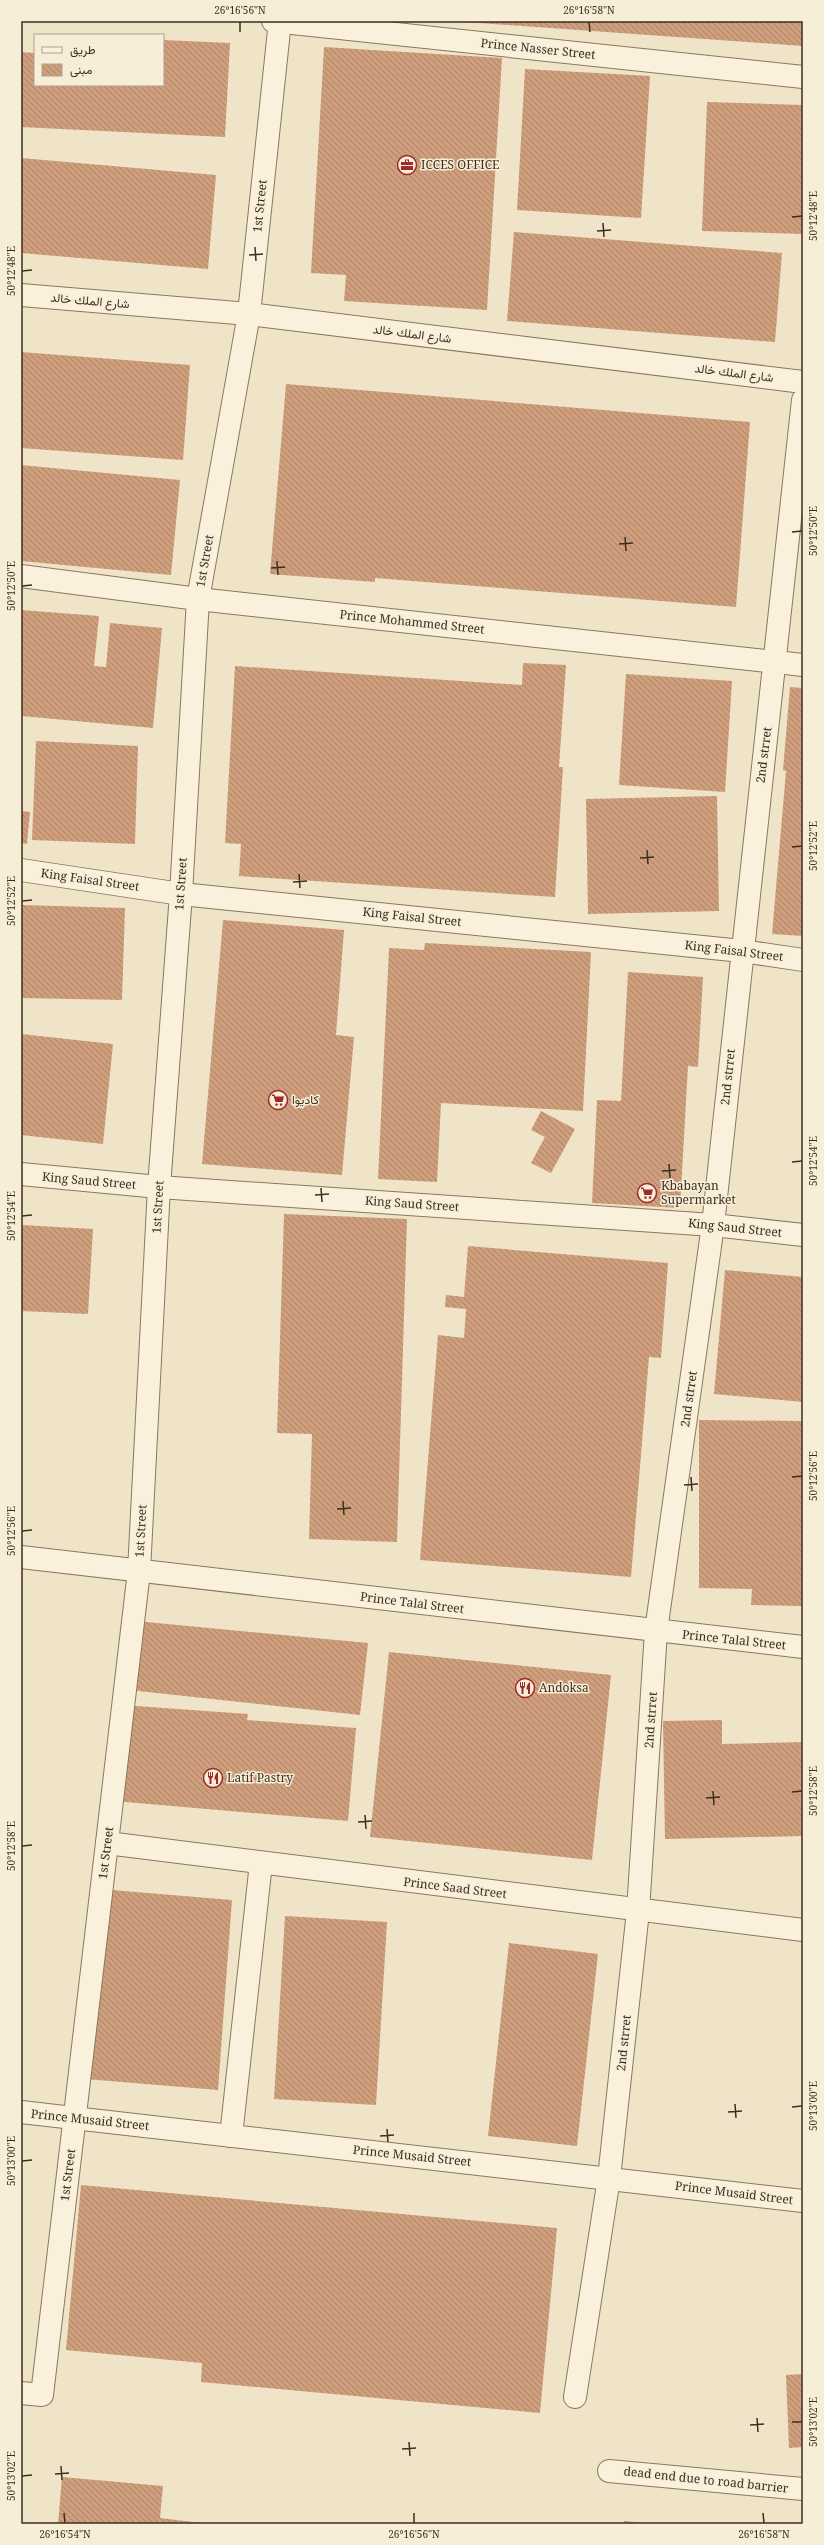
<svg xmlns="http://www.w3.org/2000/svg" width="824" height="2545" font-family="'Noto Serif',Vazirmatn,serif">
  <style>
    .building { fill: url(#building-back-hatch) }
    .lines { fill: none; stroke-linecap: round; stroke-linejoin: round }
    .minor-casing { stroke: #8d765c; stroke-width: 24 }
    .minor { stroke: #faf1dc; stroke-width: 22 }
    .ticks { fill: none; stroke: #3d2e20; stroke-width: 1.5 }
    .labels { text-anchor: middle; stroke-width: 3; stroke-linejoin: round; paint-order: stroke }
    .street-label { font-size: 12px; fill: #3d2e20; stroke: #f7eed8 }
    .poi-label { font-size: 12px; fill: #3d2e20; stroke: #f7eed8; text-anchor: start }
    .neatline { fill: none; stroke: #3d2e20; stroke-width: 1.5 }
    .ticks-label { font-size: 10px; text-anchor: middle; fill: #3d2e20 }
  </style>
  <defs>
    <pattern id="building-back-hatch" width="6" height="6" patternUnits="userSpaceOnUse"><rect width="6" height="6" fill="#cf9f7d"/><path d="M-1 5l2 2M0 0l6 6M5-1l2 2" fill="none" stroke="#a98266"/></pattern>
  </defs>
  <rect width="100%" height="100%" fill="#f0e4c8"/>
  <g class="building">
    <path d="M 465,21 L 803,21 L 803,46 L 465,22 Z"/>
    <path d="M 163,40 L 230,43 L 225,137 L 21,127 L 21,52 L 35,53 L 35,85 L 163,85 Z"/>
    <path d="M 324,47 L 502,58 L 487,310 L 344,301 L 346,275 L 311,273 Z"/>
    <path d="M 525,69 L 650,76 L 641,218 L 517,210 Z"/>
    <path d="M 707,102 L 803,105 L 803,234 L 702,231 Z"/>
    <path d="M 21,158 L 216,175 L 208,269 L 21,253 Z"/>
    <path d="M 514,232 L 782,253 L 775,342 L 507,321 Z"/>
    <path d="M 21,352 L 190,365 L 183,460 L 21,448 Z"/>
    <path d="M 286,384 L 750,422 L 736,607 L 375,578 L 375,582 L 270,574 Z"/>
    <path d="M 21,465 L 180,480 L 171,575 L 21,561 Z"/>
    <path d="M 21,610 L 99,616 L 94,666 L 106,667 L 110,623 L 162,628 L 153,728 L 21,716 Z"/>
    <path d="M 523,663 L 566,665 L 559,767 L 563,767 L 555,897 L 239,876 L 241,844 L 225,843 L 235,666 L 522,685 Z"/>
    <path d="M 626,674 L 732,681 L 725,792 L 619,785 Z"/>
    <path d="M 790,687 L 803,688 L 803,936 L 772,934 L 786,771 L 783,770 Z"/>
    <path d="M 36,741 L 138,746 L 135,844 L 32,840 Z"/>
    <path d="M 717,796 L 719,911 L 588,914 L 586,799 Z"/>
    <path d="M 21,811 L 30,812 L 27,844 L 21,843 Z"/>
    <path d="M 21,905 L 125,908 L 122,1000 L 21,998 Z"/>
    <path d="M 223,920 L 344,930 L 336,1035 L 354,1037 L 342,1175 L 202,1164 Z"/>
    <path d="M 425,943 L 591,952 L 583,1111 L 441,1103 L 437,1182 L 378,1179 L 389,948 L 424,950 Z"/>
    <path d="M 628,972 L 703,977 L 698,1067 L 688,1066 L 680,1208 L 592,1203 L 597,1100 L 621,1101 Z"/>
    <path d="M 21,1034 L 113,1044 L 103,1144 L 21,1135 Z"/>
    <path d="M 541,1111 L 575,1129 L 551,1173 L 531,1163 L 545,1137 L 531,1130 Z"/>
    <path d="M 284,1214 L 407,1219 L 397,1542 L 309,1539 L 312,1434 L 277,1433 Z"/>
    <path d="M 21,1225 L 93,1229 L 88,1314 L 21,1311 Z"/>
    <path d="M 468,1246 L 668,1263 L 661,1358 L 649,1357 L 631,1577 L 420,1560 L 438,1335 L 464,1338 L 466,1309 L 445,1307 L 446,1295 L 464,1297 Z"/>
    <path d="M 725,1270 L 803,1277 L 803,1402 L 714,1394 Z"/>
    <path d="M 699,1420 L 803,1421 L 803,1606 L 751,1605 L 752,1589 L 699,1588 Z"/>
    <path d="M 136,1621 L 368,1643 L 360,1715 L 129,1690 Z"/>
    <path d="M 389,1652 L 611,1675 L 592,1860 L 370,1837 Z"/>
    <path d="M 122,1705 L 248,1714 L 247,1720 L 356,1728 L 348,1821 L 114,1801 Z"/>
    <path d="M 722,1720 L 722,1744 L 803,1742 L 803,1836 L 665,1839 L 663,1721 Z"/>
    <path d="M 100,1889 L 232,1900 L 218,2090 L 85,2079 Z"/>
    <path d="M 285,1916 L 387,1922 L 376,2105 L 274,2099 Z"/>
    <path d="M 509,1943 L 598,1954 L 577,2146 L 488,2136 Z"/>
    <path d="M 81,2185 L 557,2228 L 540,2413 L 201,2382 L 202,2363 L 66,2350 Z"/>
    <path d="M 803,2374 L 803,2447 L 789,2448 L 786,2375 Z"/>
    <path d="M 62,2477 L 163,2486 L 160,2518 L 210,2524 L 58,2524 Z"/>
    <path d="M 624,2521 L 645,2523 L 645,2524 L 623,2524 Z"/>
  </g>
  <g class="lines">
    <defs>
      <g id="minor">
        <path d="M 273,21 L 803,77"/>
        <path d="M 21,295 L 249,314 L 803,382"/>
        <path d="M 21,576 L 198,599 L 803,665"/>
        <path d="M 21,870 L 181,894 L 742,951 L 803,960"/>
        <path d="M 21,1174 L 159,1187 L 713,1225 L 803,1235"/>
        <path d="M 21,1557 L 803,1647"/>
        <path d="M 107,1843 L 803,1930"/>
        <path d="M 21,2112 L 803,2201"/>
        <path d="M 231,2136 L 261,1863"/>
        <path d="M 21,2393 L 42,2395 L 139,1571 L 159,1187 L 181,894 L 198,599 L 249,314 L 280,21"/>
        <path d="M 575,2397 L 609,2178 L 638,1911 L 656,1631 L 713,1225 L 803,400"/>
        <path d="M 609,2471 L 803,2489"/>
      </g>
    </defs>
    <use href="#minor" class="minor-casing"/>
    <use href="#minor" class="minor"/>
  </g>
  <path class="ticks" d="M 240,22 L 240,32M 589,22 L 590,32M 792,217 L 802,216M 603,223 L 604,237M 597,231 L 611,230M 255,247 L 256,261M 249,255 L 263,254M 22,271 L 32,270M 792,532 L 802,531M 625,537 L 626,551M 619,544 L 633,543M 277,561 L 278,575M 271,568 L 285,567M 22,586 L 32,585M 792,847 L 802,846M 647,850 L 648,864M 640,858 L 654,857M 299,874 L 300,888M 293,882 L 307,881M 22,901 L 32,900M 792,1162 L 802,1161M 669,1164 L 670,1178M 662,1171 L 676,1170M 321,1188 L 322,1202M 315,1195 L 329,1194M 22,1216 L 32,1215M 691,1477 L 692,1491M 792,1477 L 802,1476M 684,1485 L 698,1484M 343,1501 L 344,1515M 337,1509 L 351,1508M 22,1531 L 32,1530M 713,1791 L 714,1805M 792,1792 L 802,1791M 706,1798 L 720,1797M 365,1815 L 366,1829M 358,1822 L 372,1821M 22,1846 L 32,1845M 735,2104 L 736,2118M 792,2107 L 802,2106M 728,2112 L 742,2111M 387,2129 L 388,2142M 380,2136 L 394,2135M 22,2161 L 32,2160M 757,2418 L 758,2432M 792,2422 L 802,2422M 750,2425 L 764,2424M 409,2442 L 410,2456M 402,2449 L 416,2448M 61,2466 L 62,2480M 55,2474 L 69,2473M 22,2476 L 32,2475M 64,2513 L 65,2523M 414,2513 L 414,2523M 763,2513 L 764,2523"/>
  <defs>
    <symbol id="office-ring" viewBox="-11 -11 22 22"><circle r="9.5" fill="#f7eed8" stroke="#9e2a2b" stroke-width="1.5"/><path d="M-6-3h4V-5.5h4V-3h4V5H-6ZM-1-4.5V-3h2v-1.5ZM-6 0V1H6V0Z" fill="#9e2a2b"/></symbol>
    <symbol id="supermarket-ring" viewBox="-11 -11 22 22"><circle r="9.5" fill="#f7eed8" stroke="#9e2a2b" stroke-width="1.5"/><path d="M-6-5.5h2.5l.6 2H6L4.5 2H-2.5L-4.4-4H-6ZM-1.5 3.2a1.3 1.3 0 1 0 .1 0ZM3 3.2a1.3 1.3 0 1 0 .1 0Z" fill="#9e2a2b"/></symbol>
    <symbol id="restaurant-ring" viewBox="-11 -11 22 22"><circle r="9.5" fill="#f7eed8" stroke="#9e2a2b" stroke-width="1.5"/><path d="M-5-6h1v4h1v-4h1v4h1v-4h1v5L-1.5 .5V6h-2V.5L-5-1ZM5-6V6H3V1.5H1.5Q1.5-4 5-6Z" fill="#9e2a2b"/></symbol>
  </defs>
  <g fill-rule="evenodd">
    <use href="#office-ring" x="396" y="154" width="22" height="22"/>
    <use href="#supermarket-ring" x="267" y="1089" width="22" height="22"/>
    <use href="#supermarket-ring" x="636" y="1182" width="22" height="22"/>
    <use href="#restaurant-ring" x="514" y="1677" width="22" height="22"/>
    <use href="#restaurant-ring" x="202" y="1767" width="22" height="22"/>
  </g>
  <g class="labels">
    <g class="street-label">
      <text transform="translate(538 49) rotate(6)" y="4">Prince Nasser Street</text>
      <text transform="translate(260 206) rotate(-84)" y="4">1st Street</text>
      <text transform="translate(90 301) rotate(5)" y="4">شارع الملك خالد</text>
      <text transform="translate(412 334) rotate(7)" y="4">شارع الملك خالد</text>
      <text transform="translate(734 373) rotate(7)" y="4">شارع الملك خالد</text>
      <text transform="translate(205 561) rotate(-80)" y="4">1st Street</text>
      <text transform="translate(412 622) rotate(6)" y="4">Prince Mohammed Street</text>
      <text transform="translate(764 755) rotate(-83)" y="4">2nd strret</text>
      <text transform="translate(90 880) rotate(8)" y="4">King Faisal Street</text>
      <text transform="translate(181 884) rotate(-86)" y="4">1st Street</text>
      <text transform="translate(412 917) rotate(6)" y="4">King Faisal Street</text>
      <text transform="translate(734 951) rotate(7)" y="4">King Faisal Street</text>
      <text transform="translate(728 1077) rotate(-84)" y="4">2nd strret</text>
      <text transform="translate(89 1181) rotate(5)" y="4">King Saud Street</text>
      <text transform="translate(412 1204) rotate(4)" y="4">King Saud Street</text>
      <text transform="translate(158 1207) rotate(-87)" y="4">1st Street</text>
      <text transform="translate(735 1228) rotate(6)" y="4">King Saud Street</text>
      <text transform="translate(689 1399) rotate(-82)" y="4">2nd strret</text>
      <text transform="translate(141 1531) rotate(-87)" y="4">1st Street</text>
      <text transform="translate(412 1603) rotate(7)" y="4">Prince Talal Street</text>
      <text transform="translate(734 1640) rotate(6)" y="4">Prince Talal Street</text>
      <text transform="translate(651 1720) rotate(-86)" y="4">2nd strret</text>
      <text transform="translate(106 1853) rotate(-83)" y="4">1st Street</text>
      <text transform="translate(455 1888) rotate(7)" y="4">Prince Saad Street</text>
      <text transform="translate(624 2043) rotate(-84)" y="4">2nd strret</text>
      <text transform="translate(90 2120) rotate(6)" y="4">Prince Musaid Street</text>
      <text transform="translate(412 2156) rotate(6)" y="4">Prince Musaid Street</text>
      <text transform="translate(68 2175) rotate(-83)" y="4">1st Street</text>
      <text transform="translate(734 2193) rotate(7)" y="4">Prince Musaid Street</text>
      <text transform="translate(706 2480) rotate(6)" y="4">dead end due to road barrier</text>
    </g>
    <g class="poi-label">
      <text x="421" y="169">ICCES OFFICE</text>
      <text x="292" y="1104">كاديوا</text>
      <text x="661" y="1190">Kbabayan<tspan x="661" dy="14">Supermarket</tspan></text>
      <text x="539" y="1692">Andoksa</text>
      <text x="227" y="1782">Latif Pastry</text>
    </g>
  </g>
  <rect width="824" height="2545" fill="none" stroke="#f7eed8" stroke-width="44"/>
  <rect x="34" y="34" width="130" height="52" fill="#f7eed8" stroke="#ada18e"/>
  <rect x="42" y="47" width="20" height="6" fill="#faf1dc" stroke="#ada18e"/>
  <text x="70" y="54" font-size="12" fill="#3d2e20">طريق</text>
  <rect x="42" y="64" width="20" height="12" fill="url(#building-back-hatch)" stroke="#ada18e"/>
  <text x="70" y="74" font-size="12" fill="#3d2e20">مبنى</text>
  <rect x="22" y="22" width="780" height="2501" class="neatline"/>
  <g class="ticks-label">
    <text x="240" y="14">26°16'56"N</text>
    <text x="589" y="14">26°16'58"N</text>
    <text transform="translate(813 216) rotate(-90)" y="4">50°12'48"E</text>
    <text transform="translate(11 271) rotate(-90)" y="4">50°12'48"E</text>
    <text transform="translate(813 531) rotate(-90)" y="4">50°12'50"E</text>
    <text transform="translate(11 586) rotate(-90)" y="4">50°12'50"E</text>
    <text transform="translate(813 846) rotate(-90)" y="4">50°12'52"E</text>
    <text transform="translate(11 901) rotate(-90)" y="4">50°12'52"E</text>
    <text transform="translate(813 1161) rotate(-90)" y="4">50°12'54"E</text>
    <text transform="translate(11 1216) rotate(-90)" y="4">50°12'54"E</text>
    <text transform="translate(813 1476) rotate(-90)" y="4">50°12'56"E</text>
    <text transform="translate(11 1531) rotate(-90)" y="4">50°12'56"E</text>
    <text transform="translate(813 1791) rotate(-90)" y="4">50°12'58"E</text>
    <text transform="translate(11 1846) rotate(-90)" y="4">50°12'58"E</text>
    <text transform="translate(813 2106) rotate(-90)" y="4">50°13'00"E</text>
    <text transform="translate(11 2161) rotate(-90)" y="4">50°13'00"E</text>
    <text transform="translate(813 2422) rotate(-90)" y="4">50°13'02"E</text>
    <text transform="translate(11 2476) rotate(-90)" y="4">50°13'02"E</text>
    <text x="65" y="2538">26°16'54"N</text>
    <text x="414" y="2538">26°16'56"N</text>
    <text x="764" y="2538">26°16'58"N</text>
  </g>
</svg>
